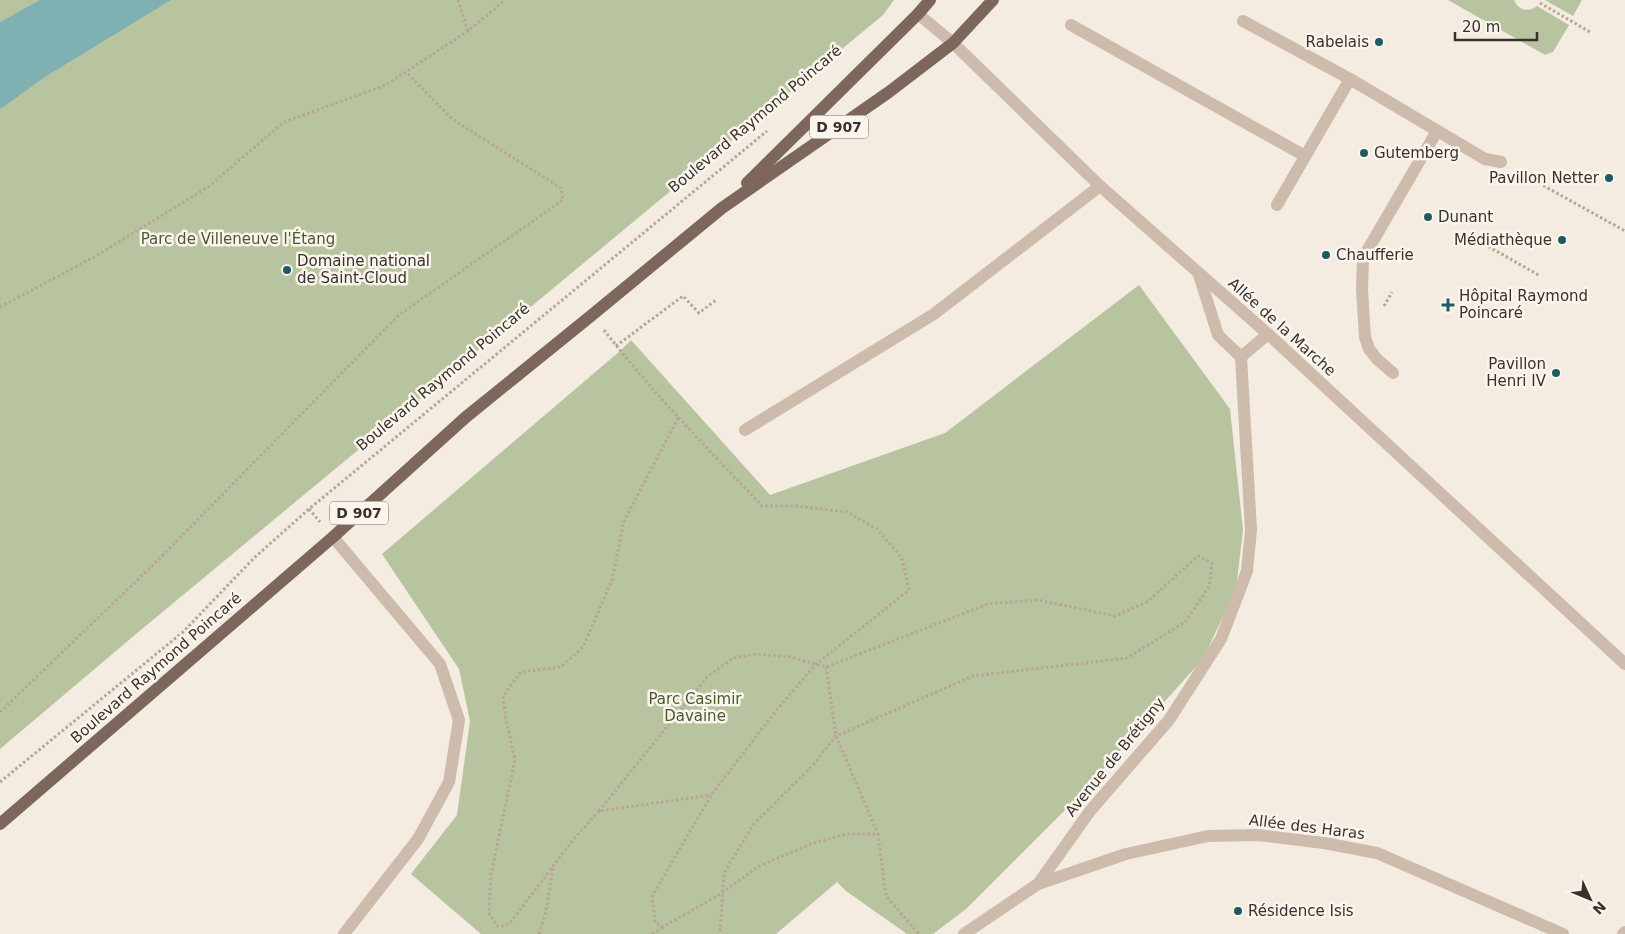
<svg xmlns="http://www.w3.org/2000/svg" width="1625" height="934" font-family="'DejaVu Sans',sans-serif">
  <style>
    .green { fill: #b8c4a0 }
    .water { fill: #7fb0b2 }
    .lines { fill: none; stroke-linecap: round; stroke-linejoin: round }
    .path { stroke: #b9a596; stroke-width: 3; stroke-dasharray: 2.5 2.5; stroke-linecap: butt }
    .minor { stroke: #cdbbac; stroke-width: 12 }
    .major { stroke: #7d675c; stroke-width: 12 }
    .poi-dot { fill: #1f5a5e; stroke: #fbf5ee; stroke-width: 2 }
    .labels { text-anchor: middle; stroke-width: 5; stroke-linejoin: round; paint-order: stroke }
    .shield { fill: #fbf5ee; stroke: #756b66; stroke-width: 1 }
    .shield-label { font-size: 14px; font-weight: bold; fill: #3b302b }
    .poi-label { font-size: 15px; fill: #3b302b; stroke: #fbf5ee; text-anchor: start }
    .street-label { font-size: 15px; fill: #3b302b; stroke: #fbf5ee }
    .park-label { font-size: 15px; fill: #4a5a2e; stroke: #fbf5ee }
  </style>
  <rect width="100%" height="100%" fill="#f4ebe1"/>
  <g class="green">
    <path d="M 0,0 L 894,0 L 883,15 L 136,634 L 0,749 Z"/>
    <path d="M 1448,0 L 1514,0 C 1518,10 1528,13 1537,6 L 1569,25 L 1553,52 L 1545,55 Z"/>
    <path d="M 1545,0 L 1582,0 L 1573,16 Z"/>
    <path d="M 1139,285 L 1230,409 L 1243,530 L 1236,589 L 1203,659 L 1082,793 L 966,909 L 933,934 L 907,934 L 846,891 L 837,882 L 776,934 L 481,934 L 411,874 L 457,815 L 470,721 L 459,669 L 382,554 L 620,351 L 631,340 L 770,495 L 945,433 Z"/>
  </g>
  <path class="water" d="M 40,0 L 171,0 L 48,75 L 0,109 L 0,22 Z"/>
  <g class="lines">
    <g class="path">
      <path d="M 458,0 L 468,31"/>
      <path d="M 1540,3 L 1590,32"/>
      <path d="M 1517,171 L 1625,231"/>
      <path d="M 1484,244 L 1540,276"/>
      <path d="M 1384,306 L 1392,292"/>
      <path d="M 0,307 L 96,256 L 208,187 L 284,122 L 386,85 L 468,31 L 505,0"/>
      <path d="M 604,330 C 652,392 708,449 762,506 L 797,506 L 847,512 L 877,529 L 902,558 L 909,590 L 815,665 L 775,712 L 712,794 L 652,896 L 655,922 L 663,927 L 722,893 L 759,866 L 811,844 L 846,834 L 878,834 L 886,896 L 919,934"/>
      <path d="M 616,346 L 683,296 L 699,313 L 716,300"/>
      <path d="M 678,418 L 624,521 L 612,580 L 583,647 L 561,667 L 521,672 L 503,696 L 506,719 L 515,760 L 491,874 L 489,913 L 497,926 L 504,926 L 510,923 L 573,840 L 599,811 L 711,795"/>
      <path d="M 309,509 L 320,522"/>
      <path d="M 826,667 L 836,736 L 878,834"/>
      <path d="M 0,712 L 153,565 L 399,315 L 563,200 L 561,188 L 452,119 L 406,72"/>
      <path d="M 0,782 L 183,632 L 254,558 L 309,509 L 767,131"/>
      <path d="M 599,811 L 707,677 L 733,658 L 756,654 L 790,657 L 826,667 L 988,604 L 1038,600 L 1115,616 L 1147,602 L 1198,556 L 1212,563 L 1209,587 L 1185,622 L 1127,658 L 973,676 L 836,736 L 813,765 L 753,825 L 724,873 L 720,934"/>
      <path d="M 539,934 L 546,911 L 553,868"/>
      <path d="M 652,934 L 663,927"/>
    </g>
    <g class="minor">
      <path d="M 918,14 L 953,43 L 1100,186 L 1268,334 L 1625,664"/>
      <path d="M 1243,21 L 1350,79 L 1485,159 L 1501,162"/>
      <path d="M 1071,25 L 1305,156"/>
      <path d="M 1277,205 L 1350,79"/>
      <path d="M 1241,357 L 1268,334"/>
      <path d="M 1393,373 L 1377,359 L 1369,349 L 1365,337 L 1362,290 L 1363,258 L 1437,131"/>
      <path d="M 745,430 L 934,314 L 1100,186"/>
      <path d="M 333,537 L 440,664 L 459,720 L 449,782 L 418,839 L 344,934"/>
      <path d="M 1038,884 L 1126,854 L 1208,836 L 1258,835 L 1324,843 L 1377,853 L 1563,934"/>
      <path d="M 964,934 L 1038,884 L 1090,811 L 1169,720 L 1221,639 L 1247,571 L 1251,530 L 1241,357 L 1218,335 L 1199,275"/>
      <path d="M 1623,934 L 1625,932"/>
    </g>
    <g class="major">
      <path d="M 747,183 L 918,14 L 930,0"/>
      <path d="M 0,824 L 333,537 L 466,417 L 592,315 L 722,208 L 889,92 L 953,43 L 993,0"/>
    </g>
  </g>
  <g class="poi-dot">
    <circle cx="1379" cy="42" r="5"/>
    <circle cx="1364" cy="153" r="5"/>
    <circle cx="1609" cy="178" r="5"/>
    <circle cx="1428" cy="217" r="5"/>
    <circle cx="1562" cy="240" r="5"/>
    <circle cx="1326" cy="255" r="5"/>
    <circle cx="287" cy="270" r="5"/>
    <path d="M1445.5 297.5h5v5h5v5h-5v5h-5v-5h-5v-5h5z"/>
    <circle cx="1556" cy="373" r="5"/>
    <circle cx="1238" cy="911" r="5"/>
  </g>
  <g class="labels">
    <g class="shield">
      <rect x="810" y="115.5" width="58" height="23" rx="4"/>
      <rect x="330" y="501.5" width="58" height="23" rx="4"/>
    </g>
    <g class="shield-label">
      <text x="839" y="132">D 907</text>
      <text x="359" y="518">D 907</text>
    </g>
    <g class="poi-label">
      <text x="1369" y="47" text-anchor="end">Rabelais</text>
      <text x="1374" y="158">Gutemberg</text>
      <text x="1599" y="183" text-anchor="end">Pavillon Netter</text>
      <text x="1438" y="222">Dunant</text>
      <text x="1552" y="245" text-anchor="end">Médiathèque</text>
      <text x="1336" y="260">Chaufferie</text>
      <text x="297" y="266">Domaine national<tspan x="297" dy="17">de Saint-Cloud</tspan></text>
      <text x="1459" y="301">Hôpital Raymond<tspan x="1459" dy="17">Poincaré</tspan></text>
      <text x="1546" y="369" text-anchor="end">Pavillon<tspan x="1546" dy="17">Henri IV</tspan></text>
      <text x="1248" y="916">Résidence Isis</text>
    </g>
    <g class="street-label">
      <text transform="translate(755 119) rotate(-40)" y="5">Boulevard Raymond Poincaré</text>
      <text transform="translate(1282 327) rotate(42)" y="5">Allée de la Marche</text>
      <text transform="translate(443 377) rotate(-40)" y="5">Boulevard Raymond Poincaré</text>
      <text transform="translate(156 668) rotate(-41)" y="5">Boulevard Raymond Poincaré</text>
      <text transform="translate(1115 757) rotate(-51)" y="5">Avenue de Brétigny</text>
      <text transform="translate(1307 827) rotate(7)" y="5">Allée des Haras</text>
    </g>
    <g class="park-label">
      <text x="238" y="244">Parc de Villeneuve l'Étang</text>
      <text x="695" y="704">Parc Casimir<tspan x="695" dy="17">Davaine</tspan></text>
    </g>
  </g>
  <g transform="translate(1590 899) rotate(134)" stroke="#fbf5ee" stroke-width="4" paint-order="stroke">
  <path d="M0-4L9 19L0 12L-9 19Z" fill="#3b302b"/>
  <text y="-8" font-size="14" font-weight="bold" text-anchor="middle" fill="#3b302b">N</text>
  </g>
  <path d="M1455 32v8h82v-8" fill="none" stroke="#3b302b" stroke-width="2.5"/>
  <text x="1462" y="32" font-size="15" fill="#3b302b" stroke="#fbf5ee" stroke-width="4" paint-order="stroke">20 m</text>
</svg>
